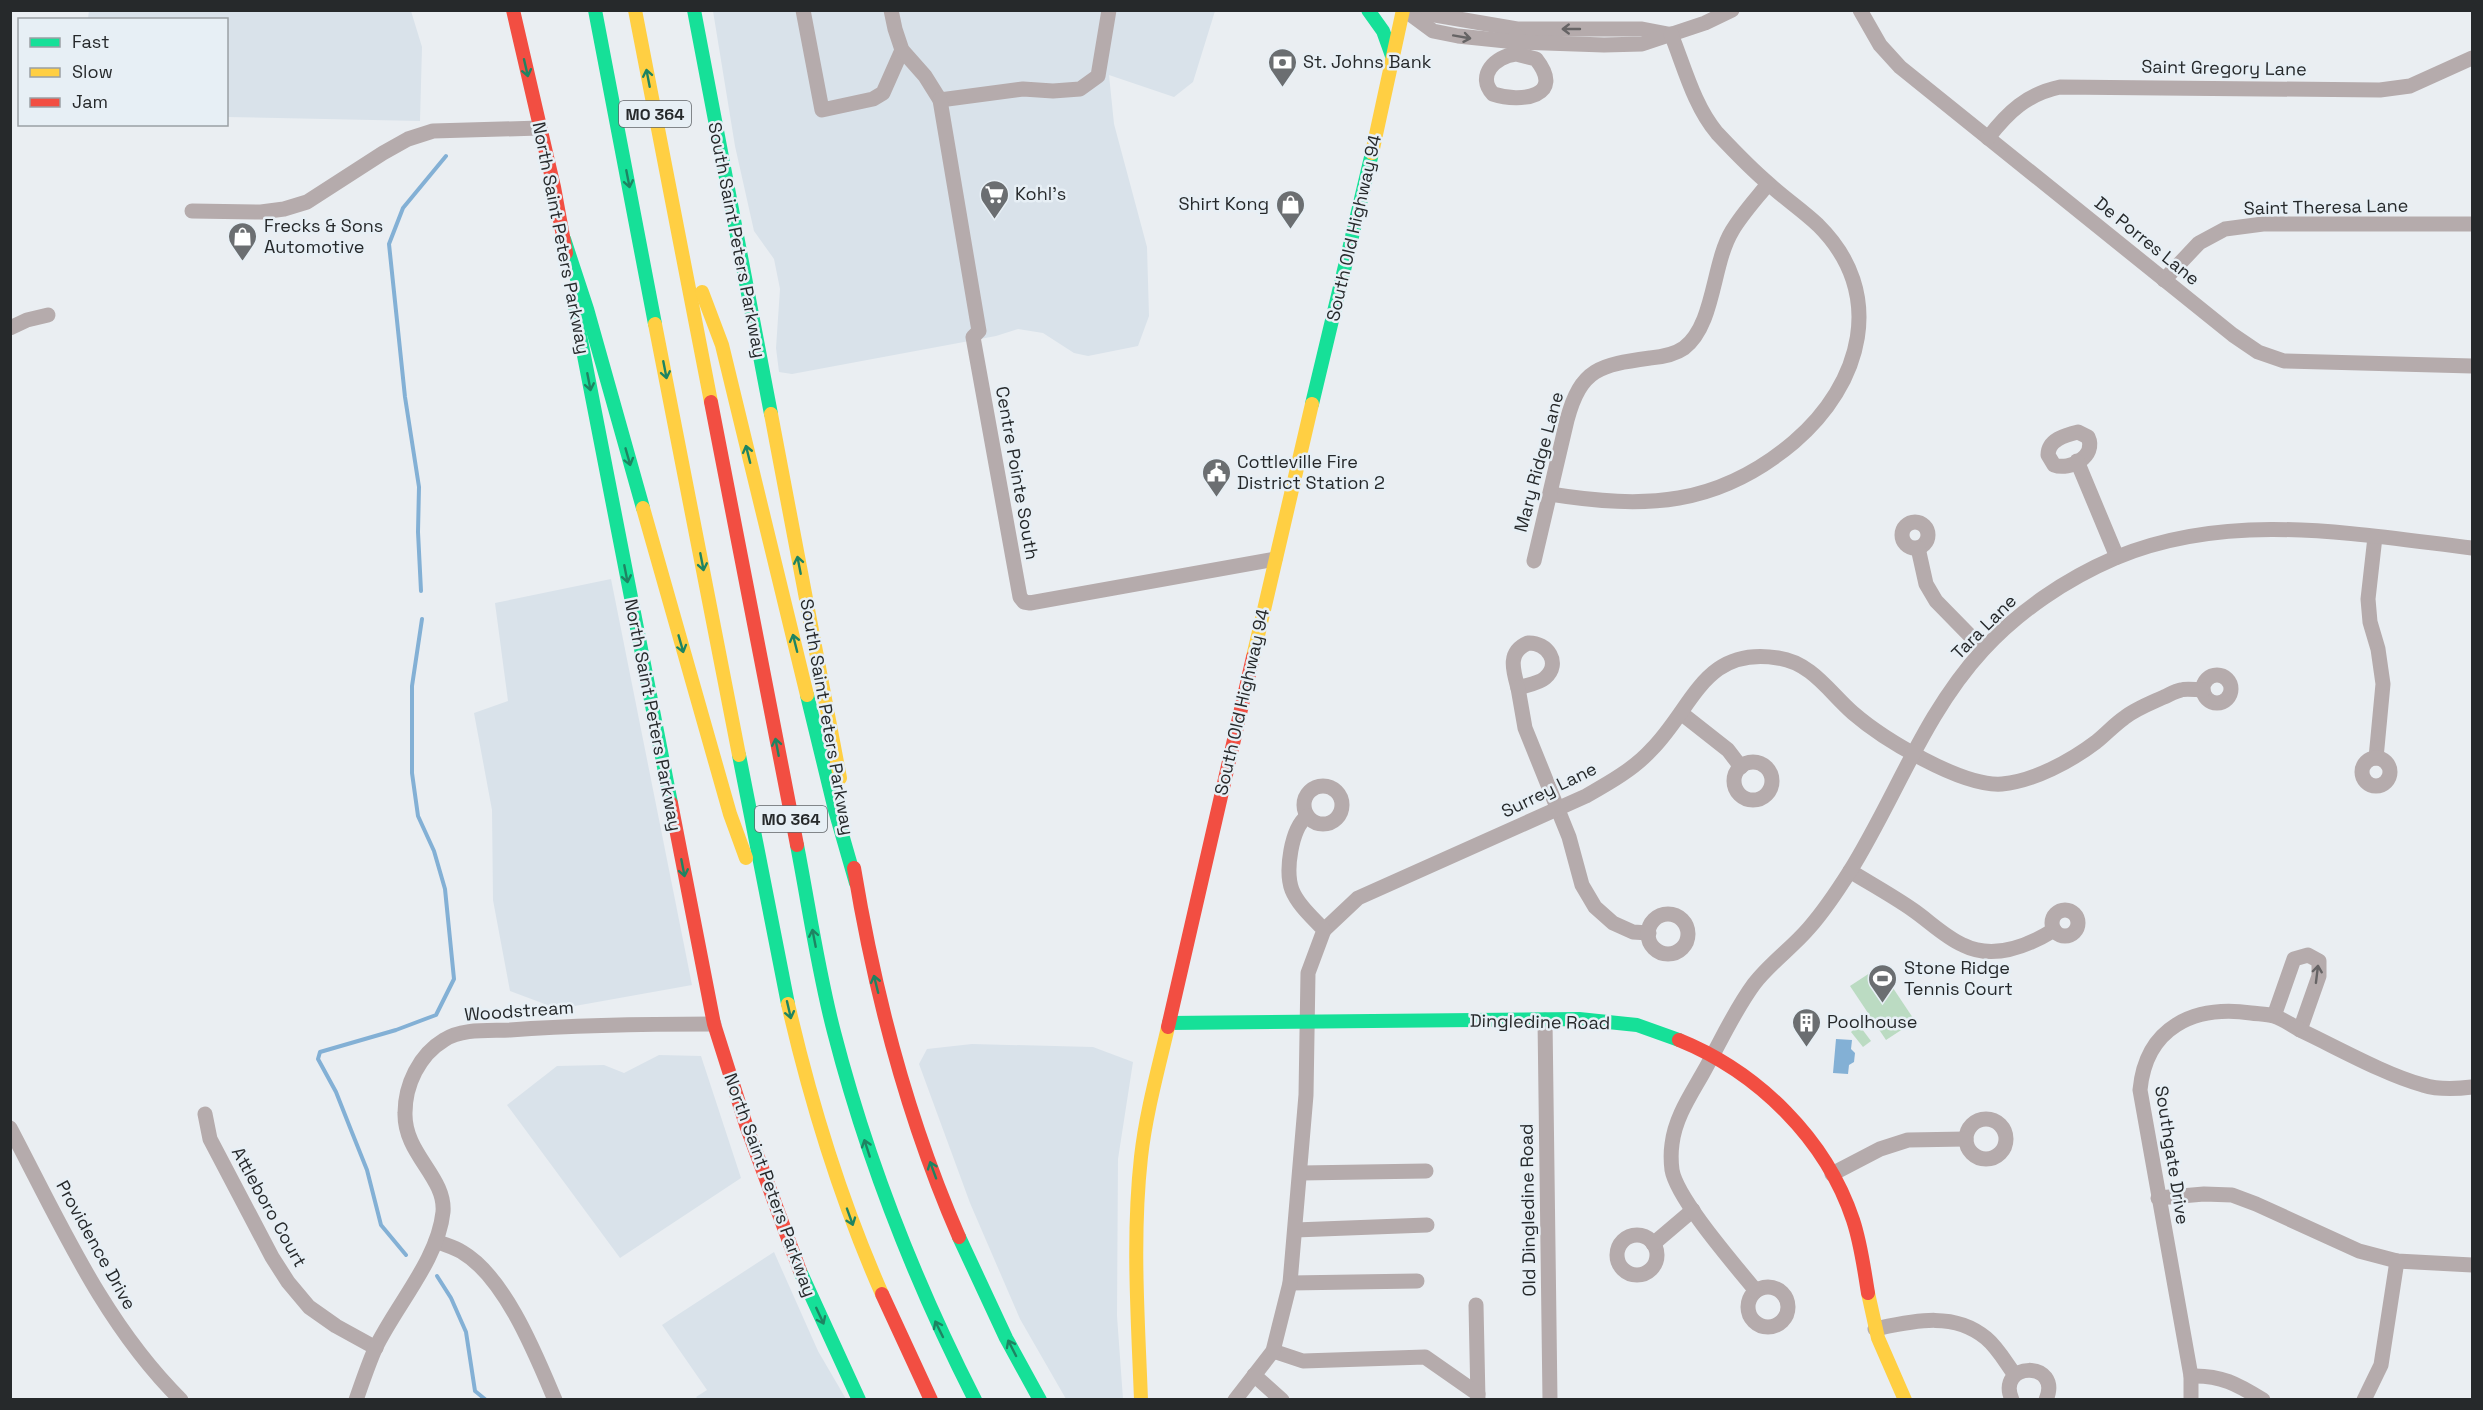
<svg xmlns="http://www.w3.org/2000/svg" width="2483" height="1410" font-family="'Space Grotesk',sans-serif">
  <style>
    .built { fill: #d9e2ea }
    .green { fill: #bbdbc2 }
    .water { fill: #83b0d5 }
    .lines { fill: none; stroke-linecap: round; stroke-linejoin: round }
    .stream { stroke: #83b0d5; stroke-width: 4 }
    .street { stroke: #b5abac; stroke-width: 15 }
    .fast { stroke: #16e098; stroke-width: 14 }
    .slow { stroke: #ffcf43; stroke-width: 14 }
    .jam { stroke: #f24e42; stroke-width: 14 }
    .oneway { stroke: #666465 }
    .oneway2 { stroke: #1e8462 }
    .labels { text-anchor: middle; stroke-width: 5; stroke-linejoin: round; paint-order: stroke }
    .shield { fill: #e7eff5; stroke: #606468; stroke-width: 1.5 }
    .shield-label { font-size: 16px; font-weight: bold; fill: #26292b }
    .poi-label { font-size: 18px; fill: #26292b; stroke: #e7eff5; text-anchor: start }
    .street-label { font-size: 18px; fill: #26292b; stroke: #e7eff5 }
  </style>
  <rect width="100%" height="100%" fill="#eaeef2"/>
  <g class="built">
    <path d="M 89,10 L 411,11 L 422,47 L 420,121 L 227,117 L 226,20 L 88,19 Z"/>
    <path d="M 713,11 L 1215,11 L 1193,82 L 1174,97 L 1109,75 L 1114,124 L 1147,247 L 1149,316 L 1138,346 L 1088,356 L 1074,353 L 1043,333 L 1018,329 L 996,336 L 792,374 L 779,372 L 776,348 L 780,289 L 774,259 L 754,231 L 735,146 Z"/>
    <path d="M 611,579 L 692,985 L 558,1009 L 510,991 L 493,900 L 492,810 L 474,713 L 508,701 L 495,603 Z"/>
    <path d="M 972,1044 L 1093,1047 L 1133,1062 L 1118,1159 L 1117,1316 L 1123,1399 L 1066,1399 L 1020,1319 L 970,1203 L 919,1064 L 927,1049 Z"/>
    <path d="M 659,1055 L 701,1056 L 741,1178 L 620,1258 L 507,1105 L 557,1066 L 604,1065 L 624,1073 Z"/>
    <path d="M 774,1252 L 818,1351 L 846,1399 L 698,1399 L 696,1397 L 707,1390 L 662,1325 Z"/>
  </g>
  <g class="green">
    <path d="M 1879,967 L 1915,1021 L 1886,1040 L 1850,986 Z"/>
    <path d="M 1859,1025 L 1871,1041 L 1863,1047 L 1851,1032 Z"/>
  </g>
  <path class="water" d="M 1836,1039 L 1852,1040 L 1851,1049 L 1855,1053 L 1854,1062 L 1849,1065 L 1848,1074 L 1833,1073 Z"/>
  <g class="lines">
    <g class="stream">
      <path d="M 421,591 L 418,532 L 419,487 L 405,397 L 389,244 L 403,208 L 446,156"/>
      <path d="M 406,1255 L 381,1225 L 367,1170 L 351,1130 L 336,1092 L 318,1059 L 320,1052 L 396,1030 L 436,1015 L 454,979 L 445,889 L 434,851 L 418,816 L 412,773 L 412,686 L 422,619"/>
      <path d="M 437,1276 L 451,1298 L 466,1332 L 475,1391 L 486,1400"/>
    </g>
    <g class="street">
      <path d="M 803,10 L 822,110 L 873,99 L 883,93 L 902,50"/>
      <path d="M 891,10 L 895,29 L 902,50 L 925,76 L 940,100 L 1023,89 L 1053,91 L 1080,89 L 1098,76 L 1109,10"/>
      <path d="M 1860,10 L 1880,45 L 1900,67 L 2233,335 L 2258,352 L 2284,361 L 2472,366"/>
      <path d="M 1406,13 L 1435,15 L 1517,29 L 1642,29 L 1668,34"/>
      <path d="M 1410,14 L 1433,31 L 1458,36 L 1516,42 L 1604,45 L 1642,44 L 1705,23 L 1732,10"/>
      <path d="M 1516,54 L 1536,59 C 1566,97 1521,103 1493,94 C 1476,76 1495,56 1516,54 L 1516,35"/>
      <path d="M 940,100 L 979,331 L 973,337 L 1020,597 L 1024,602 L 1030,603 L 1275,559"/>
      <path d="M 1988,138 C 2008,112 2027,94 2060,87 L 2380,90 L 2410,86 L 2472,58"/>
      <path d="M 192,211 L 261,212 L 284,209 L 307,202 L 383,153 L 408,139 L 433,131 L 540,128"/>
      <path d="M 2164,280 L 2199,243 L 2225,229 L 2263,224 L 2472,224"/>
      <path d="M 10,328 L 27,320 L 48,315"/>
      <path d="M 2078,432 L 2088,437 C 2097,456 2070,471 2054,465 L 2048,455 C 2048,440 2065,435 2078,432 Z"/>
      <path d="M 2077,461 L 2117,557"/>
      <path d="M 1550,494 C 1645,509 1717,507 1794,442 C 1862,384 1887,293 1818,225 C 1802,210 1784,198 1769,184 C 1751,169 1733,150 1717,133 C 1694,106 1684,66 1671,34"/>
      <circle cx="1915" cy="535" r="13"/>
      <path d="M 2375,537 L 2368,599 L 2370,622 L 2378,649 L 2383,684 L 2376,758"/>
      <path d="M 1918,548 L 1926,584 L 1936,601 L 1983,649"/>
      <path d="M 1534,561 L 1567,420 C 1581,368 1600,365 1650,358 C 1662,357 1674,355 1684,348 C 1715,324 1712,264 1732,231 C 1742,214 1756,199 1768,184"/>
      <path d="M 1528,643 C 1547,642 1562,663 1545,678 C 1538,684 1526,685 1518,688 C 1513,670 1507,652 1528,643 Z"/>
      <circle cx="2217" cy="689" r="14"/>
      <path d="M 1518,688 L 1525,728 L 1569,837 L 1582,885 L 1595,907 L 1613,923 L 1633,932 L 1649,933"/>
      <path d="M 1681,713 L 1728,750 L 1741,767"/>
      <circle cx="2376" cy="772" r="14"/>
      <circle cx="1753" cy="781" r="19"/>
      <circle cx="1323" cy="805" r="19"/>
      <path d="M 1850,871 C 1871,884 1893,896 1913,910 C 1929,921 1945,937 1963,945 C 1993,960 2028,946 2054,930"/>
      <circle cx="2065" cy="923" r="13"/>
      <circle cx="1668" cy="934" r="20"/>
      <path d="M 1324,930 L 1358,898 L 1586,796 C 1609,783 1634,769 1652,749 C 1694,706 1704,646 1778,658 C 1812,663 1829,692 1853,713 C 1883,739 1962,787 2002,784 C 2034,781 2071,761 2096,742 C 2106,734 2114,725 2124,718 C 2135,709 2151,703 2164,697 C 2169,695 2175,691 2181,690 C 2187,688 2196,690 2203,690"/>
      <path d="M 2274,1016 L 2294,959 L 2308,955 L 2319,961 L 2319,976 L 2300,1030"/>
      <path d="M 1545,1020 L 1550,1400"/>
      <path d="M 205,1114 L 210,1139 L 272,1257 L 288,1282 L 309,1307 L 336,1326 L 376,1348"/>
      <circle cx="1986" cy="1139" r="20"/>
      <path d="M 10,1128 C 60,1223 104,1324 181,1400"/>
      <path d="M 1301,1173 L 1426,1171"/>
      <path d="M 1832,1174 L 1880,1149 L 1908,1140 L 1966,1139"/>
      <path d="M 2158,1198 L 2204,1194 L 2232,1195 L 2256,1204 L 2359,1251 L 2397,1261 L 2472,1265"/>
      <path d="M 1295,1230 L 1427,1225"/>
      <circle cx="1637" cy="1255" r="20"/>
      <path d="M 436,1241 C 445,1245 454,1247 462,1252 C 505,1277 536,1355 555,1400"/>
      <path d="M 1653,1244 L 1693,1210"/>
      <path d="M 1290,1283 L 1417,1281"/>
      <circle cx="1768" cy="1307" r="20"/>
      <path d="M 1756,1291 C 1735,1265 1677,1199 1672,1170 C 1671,1162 1671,1151 1672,1144 C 1675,1118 1690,1096 1703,1073 C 1720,1043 1734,1011 1754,984 C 1770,963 1792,948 1809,928 C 1824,911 1838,890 1850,871 C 1896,797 1924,714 1983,650 C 2019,611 2066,579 2115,558 C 2229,510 2354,534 2472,548"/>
      <path d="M 1476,1305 L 1478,1400"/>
      <path d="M 1875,1329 C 1913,1321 1954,1311 1986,1338 C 1998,1348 2006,1363 2015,1375"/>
      <path d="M 1273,1351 L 1303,1361 L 1425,1357 L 1478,1394"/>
      <path d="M 1254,1375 L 1282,1400"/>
      <path d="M 2191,1376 C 2221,1375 2237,1384 2263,1400"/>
      <path d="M 356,1400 C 362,1383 368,1365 375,1349 C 396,1305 438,1260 443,1212 C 446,1177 404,1154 405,1113 C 405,1085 419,1055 444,1040 C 462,1028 490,1031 510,1030 C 578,1025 646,1024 714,1024"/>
      <path d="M 1235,1400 L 1273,1351 L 1290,1283 L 1306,1095 L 1308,973 L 1324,930 C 1313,918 1298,905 1292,890 C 1285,871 1291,829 1307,816"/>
      <path d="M 2012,1400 C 1995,1361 2063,1360 2046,1400"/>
      <path d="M 2191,1400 L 2191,1376 L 2140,1090 C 2146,1027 2194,1005 2251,1013 C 2258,1014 2267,1014 2274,1016 C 2283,1019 2293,1026 2302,1031 C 2338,1048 2386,1075 2423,1085 C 2439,1090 2456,1089 2472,1087"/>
      <path d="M 2364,1400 L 2381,1365 L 2397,1261"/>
    </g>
    <g class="fast">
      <path d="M 595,10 L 655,324"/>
      <path d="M 694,10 L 771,414"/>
      <path d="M 1368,10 L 1383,31 L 1392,56"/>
      <path d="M 564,239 L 587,309 L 643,508"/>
      <path d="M 573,299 L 671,803"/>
      <path d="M 1312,404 L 1372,153"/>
      <path d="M 807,695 L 835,810 L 856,883"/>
      <path d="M 739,755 L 788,1004"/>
      <path d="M 797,845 C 809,907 818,971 834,1032 C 867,1160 915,1282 975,1400"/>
      <path d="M 1169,1023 L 1579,1019 L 1637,1025 L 1679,1040"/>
      <path d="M 959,1237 L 1006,1338 L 1040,1400"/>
      <path d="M 800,1271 L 859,1400"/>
    </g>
    <g class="slow">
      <path d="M 635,10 L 711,402"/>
      <path d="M 1372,153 L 1403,10"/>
      <path d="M 702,292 L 722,345 L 807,695"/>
      <path d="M 655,324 L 739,755"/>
      <path d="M 771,414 L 840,778"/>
      <path d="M 643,508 L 730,814 L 746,858"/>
      <path d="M 1253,657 L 1312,404"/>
      <path d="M 788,1004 C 811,1104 841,1201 882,1294"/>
      <path d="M 1868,1293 L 1878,1338 L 1905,1400"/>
      <path d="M 1141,1400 C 1138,1319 1132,1238 1141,1157 C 1146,1113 1158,1070 1168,1027"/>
    </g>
    <g class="jam">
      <path d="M 513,10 L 554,187 L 566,253"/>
      <path d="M 711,402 L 797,845"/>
      <path d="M 671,803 L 714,1024 L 746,1125 L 800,1271"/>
      <path d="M 854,868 C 875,995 907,1118 959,1237"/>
      <path d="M 1168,1027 L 1253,657"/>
      <path d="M 1679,1040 C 1758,1072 1826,1139 1853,1220 C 1861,1244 1864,1269 1868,1293"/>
      <path d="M 882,1294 L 931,1400"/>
    </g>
  </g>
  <defs><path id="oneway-shaft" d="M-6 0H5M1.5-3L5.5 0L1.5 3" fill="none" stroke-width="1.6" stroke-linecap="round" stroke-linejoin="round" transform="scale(1.5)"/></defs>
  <g class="oneway">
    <use href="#oneway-shaft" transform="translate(1571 29) rotate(-180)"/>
    <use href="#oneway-shaft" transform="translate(1462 37) rotate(10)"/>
    <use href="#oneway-shaft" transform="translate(2317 974) rotate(-83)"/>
  </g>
  <g class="oneway2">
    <use href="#oneway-shaft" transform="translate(526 68) rotate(77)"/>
    <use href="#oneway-shaft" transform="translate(648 78) rotate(-101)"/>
    <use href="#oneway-shaft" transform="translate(628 179) rotate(79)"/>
    <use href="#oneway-shaft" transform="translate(665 370) rotate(79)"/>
    <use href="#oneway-shaft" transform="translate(589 382) rotate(79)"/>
    <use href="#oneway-shaft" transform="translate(748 454) rotate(-104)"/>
    <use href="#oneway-shaft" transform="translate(628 457) rotate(74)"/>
    <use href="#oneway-shaft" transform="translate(702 562) rotate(79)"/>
    <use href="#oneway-shaft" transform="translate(799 565) rotate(-101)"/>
    <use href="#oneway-shaft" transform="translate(626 574) rotate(79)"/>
    <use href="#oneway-shaft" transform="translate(795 643) rotate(-104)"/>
    <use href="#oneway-shaft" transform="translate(681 644) rotate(74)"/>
    <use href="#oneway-shaft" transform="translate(777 747) rotate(-101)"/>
    <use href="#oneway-shaft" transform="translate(683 868) rotate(79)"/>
    <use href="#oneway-shaft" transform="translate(814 938) rotate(-101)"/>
    <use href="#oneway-shaft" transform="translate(876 984) rotate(-104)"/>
    <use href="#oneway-shaft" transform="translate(789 1010) rotate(77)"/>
    <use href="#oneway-shaft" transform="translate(867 1148) rotate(-108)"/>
    <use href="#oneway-shaft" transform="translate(933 1170) rotate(-110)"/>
    <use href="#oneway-shaft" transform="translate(850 1217) rotate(70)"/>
    <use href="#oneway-shaft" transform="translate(820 1316) rotate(65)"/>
    <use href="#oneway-shaft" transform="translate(939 1329) rotate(-116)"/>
    <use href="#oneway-shaft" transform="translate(1012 1348) rotate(-117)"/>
  </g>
  <defs>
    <symbol id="bank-pin" viewBox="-11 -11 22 30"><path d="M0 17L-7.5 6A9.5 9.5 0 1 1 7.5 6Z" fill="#6b6e71" stroke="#e7eff5"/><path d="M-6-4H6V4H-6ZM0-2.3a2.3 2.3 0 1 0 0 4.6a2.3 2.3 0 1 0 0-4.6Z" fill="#fff"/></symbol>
    <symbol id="supermarket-pin" viewBox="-11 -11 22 30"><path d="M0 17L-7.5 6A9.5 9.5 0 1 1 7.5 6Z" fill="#6b6e71" stroke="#e7eff5"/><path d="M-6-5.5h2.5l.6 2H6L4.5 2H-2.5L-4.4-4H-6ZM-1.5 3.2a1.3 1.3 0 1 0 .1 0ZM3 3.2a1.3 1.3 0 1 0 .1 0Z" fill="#fff"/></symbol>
    <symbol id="shop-pin" viewBox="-11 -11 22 30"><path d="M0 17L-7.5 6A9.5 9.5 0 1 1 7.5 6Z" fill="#6b6e71" stroke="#e7eff5"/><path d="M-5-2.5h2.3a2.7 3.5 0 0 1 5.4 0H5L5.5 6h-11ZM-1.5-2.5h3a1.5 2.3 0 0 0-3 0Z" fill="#fff"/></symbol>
    <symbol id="civic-pin" viewBox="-11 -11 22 30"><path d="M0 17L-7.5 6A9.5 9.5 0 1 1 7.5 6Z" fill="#6b6e71" stroke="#e7eff5"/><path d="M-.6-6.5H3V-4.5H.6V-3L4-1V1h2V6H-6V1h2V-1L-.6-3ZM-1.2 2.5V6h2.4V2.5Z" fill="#fff"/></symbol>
    <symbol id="stadium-pin" viewBox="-11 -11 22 30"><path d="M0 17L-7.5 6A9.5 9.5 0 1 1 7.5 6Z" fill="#6b6e71" stroke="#e7eff5"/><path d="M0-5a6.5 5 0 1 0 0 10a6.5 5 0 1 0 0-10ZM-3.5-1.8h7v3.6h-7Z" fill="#fff"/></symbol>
    <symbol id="building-pin" viewBox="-11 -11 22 30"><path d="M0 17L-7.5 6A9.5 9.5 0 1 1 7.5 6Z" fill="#6b6e71" stroke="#e7eff5"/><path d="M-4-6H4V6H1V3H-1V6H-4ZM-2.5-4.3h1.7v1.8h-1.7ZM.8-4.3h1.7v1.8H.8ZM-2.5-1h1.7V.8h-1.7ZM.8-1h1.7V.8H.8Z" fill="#fff"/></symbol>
  </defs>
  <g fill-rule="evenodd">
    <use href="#bank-pin" x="1266" y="46" width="33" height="45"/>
    <use href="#supermarket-pin" x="978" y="178" width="33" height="45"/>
    <use href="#shop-pin" x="1274" y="188" width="33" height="45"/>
    <use href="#shop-pin" x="226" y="220" width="33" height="45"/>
    <use href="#civic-pin" x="1200" y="456" width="33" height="45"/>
    <use href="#stadium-pin" x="1866" y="962" width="33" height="45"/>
    <use href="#building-pin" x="1790" y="1006" width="33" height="45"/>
  </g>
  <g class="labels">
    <g class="shield">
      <rect x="619" y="101" width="72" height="26" rx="4.5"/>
      <rect x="755" y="806" width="72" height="26" rx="4.5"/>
    </g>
    <g class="shield-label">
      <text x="655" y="120">MO 364</text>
      <text x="791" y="825">MO 364</text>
    </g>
    <g class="poi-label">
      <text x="1303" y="68">St. Johns Bank</text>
      <text x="1015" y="200">Kohl's</text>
      <text x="1269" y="210" text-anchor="end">Shirt Kong</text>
      <text x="264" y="232">Frecks &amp; Sons<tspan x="264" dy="21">Automotive</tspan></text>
      <text x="1237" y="468">Cottleville Fire<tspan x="1237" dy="21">District Station 2</tspan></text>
      <text x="1904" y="974">Stone Ridge<tspan x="1904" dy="21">Tennis Court</tspan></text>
      <text x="1827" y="1028">Poolhouse</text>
    </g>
    <g class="street-label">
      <text transform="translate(2224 68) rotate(1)" y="6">Saint Gregory Lane</text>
      <text transform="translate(2326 207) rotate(-1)" y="6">Saint Theresa Lane</text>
      <text transform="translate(1354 228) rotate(-77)" y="6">South Old Highway 94</text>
      <text transform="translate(561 238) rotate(79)" y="6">North Saint Peters Parkway</text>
      <text transform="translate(737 240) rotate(79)" y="6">South Saint Peters Parkway</text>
      <text transform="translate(2147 241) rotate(39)" y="6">De Porres Lane</text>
      <text transform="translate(1539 462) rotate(-75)" y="6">Mary Ridge Lane</text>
      <text transform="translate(1017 473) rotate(80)" y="6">Centre Pointe South</text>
      <text transform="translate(1984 627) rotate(-45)" y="6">Tara Lane</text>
      <text transform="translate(1242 702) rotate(-77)" y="6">South Old Highway 94</text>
      <text transform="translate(653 715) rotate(79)" y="6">North Saint Peters Parkway</text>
      <text transform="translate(827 717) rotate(80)" y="6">South Saint Peters Parkway</text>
      <text transform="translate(1549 790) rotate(-26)" y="6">Surrey Lane</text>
      <text transform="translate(519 1011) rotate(-4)" y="6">Woodstream</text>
      <text transform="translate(1540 1022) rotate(1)" y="6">Dingledine Road</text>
      <text transform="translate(2172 1155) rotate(81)" y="6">Southgate Drive</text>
      <text transform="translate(770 1185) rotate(70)" y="6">North Saint Peters Parkway</text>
      <text transform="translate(269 1207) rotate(61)" y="6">Attleboro Court</text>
      <text transform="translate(1528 1210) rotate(-91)" y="6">Old Dingledine Road</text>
      <text transform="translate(96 1245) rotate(61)" y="6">Providence Drive</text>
    </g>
  </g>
  <rect width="2483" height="1410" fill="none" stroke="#26292b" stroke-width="24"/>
  <rect x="18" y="18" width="210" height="108" fill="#e7eff5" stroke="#9aa0a4" stroke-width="1.5"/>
  <rect x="30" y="38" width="30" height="9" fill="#16e098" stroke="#9aa0a4" stroke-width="1.5"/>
  <text x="72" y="48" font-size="18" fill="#26292b">Fast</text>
  <rect x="30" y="68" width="30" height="9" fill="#ffcf43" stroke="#9aa0a4" stroke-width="1.5"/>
  <text x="72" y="78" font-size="18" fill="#26292b">Slow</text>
  <rect x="30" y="98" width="30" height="9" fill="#f24e42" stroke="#9aa0a4" stroke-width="1.5"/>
  <text x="72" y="108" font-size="18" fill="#26292b">Jam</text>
</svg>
